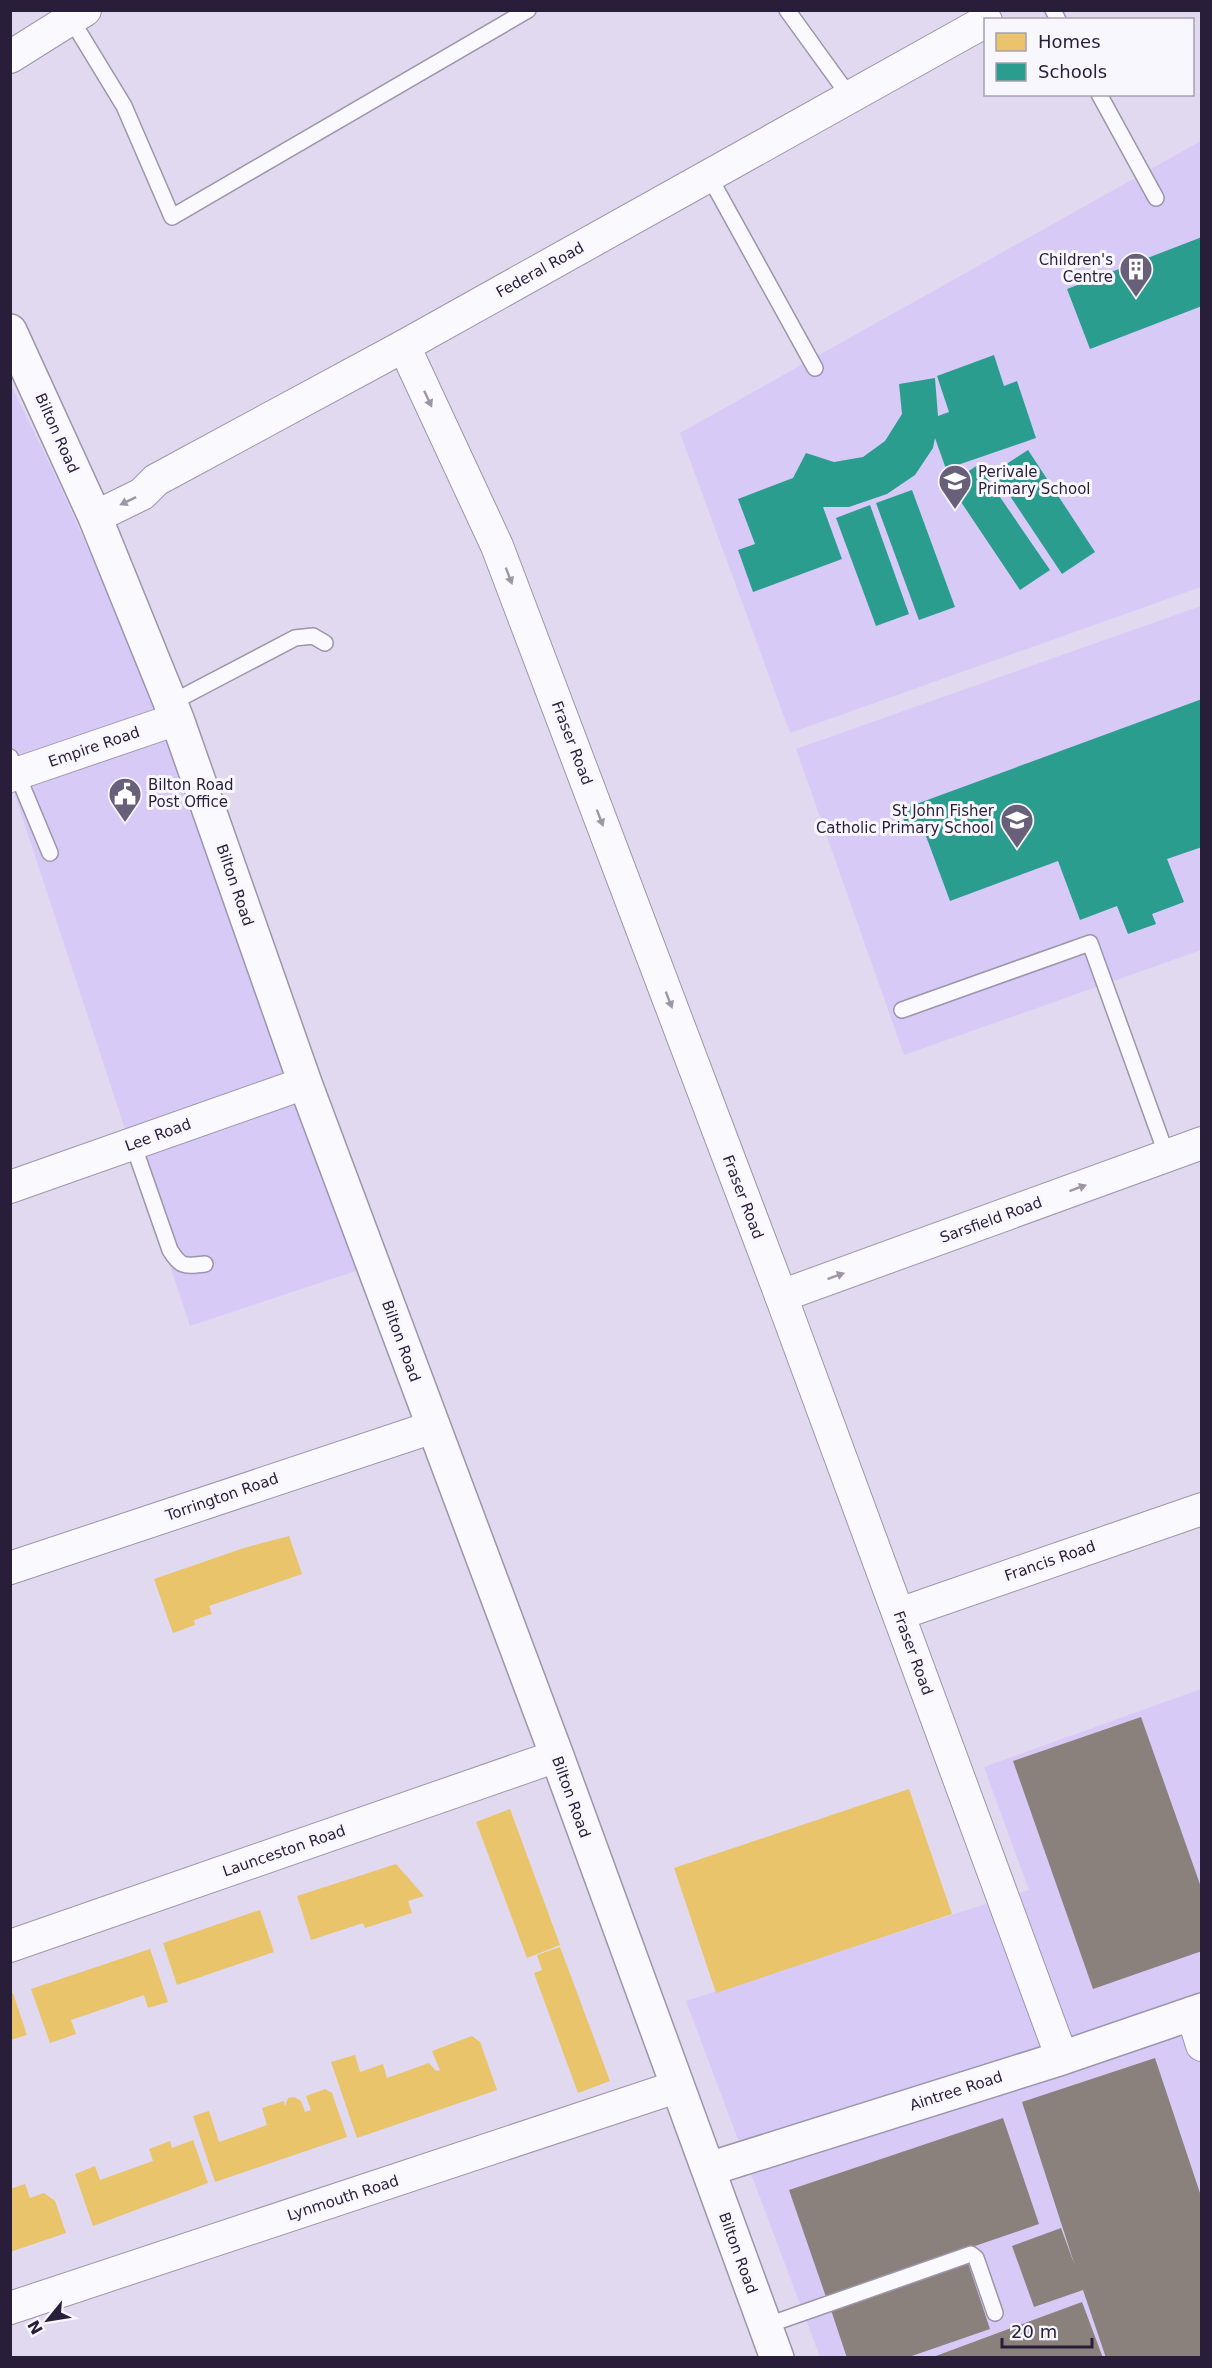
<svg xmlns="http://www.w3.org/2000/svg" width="1212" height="2368" font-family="'DejaVu Sans',sans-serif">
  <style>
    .built { fill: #d8caf7 }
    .homes { fill: #e9c46a }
    .schools { fill: #2a9d8f }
    .industry { fill: #8a817c }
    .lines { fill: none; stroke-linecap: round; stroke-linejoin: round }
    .lane-casing { stroke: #9c95ab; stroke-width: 18 }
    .street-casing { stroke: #9c95ab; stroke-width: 34 }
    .secondary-casing { stroke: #9c95ab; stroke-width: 36 }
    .lane { stroke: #faf9fd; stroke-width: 15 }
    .street { stroke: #faf9fd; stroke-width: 32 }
    .secondary { stroke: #faf9fd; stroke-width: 33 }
    .oneway { fill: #9c96a5 }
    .labels { text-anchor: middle; stroke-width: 6; stroke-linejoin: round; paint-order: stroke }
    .poi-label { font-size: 15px; fill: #281e39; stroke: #f9f7fe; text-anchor: end }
    .street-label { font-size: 15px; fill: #281e39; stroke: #f9f7fe }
  </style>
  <rect width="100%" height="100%" fill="#e0d9f0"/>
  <g class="built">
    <path d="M 1201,141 L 1201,587 L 790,733 L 680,433 Z"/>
    <path d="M 10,383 L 56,477 L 172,737 L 368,1267 L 190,1326 L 11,783 Z"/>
    <path d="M 1201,606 L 1201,950 L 904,1055 L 796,749 Z"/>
    <path d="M 1201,1689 L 1201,2357 L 820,2357 L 686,2001 L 1029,1890 L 984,1767 Z"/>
  </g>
  <g class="homes">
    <path d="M 289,1536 L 302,1574 L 209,1606 L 212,1614 L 194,1620 L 195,1625 L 173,1633 L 154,1579 L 244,1548 Z"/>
    <path d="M 909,1789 L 952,1914 L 716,1993 L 674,1868 Z"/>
    <path d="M 510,1809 L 560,1945 L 527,1958 L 476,1822 Z"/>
    <path d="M 396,1864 L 424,1896 L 408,1901 L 412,1913 L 365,1928 L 363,1923 L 311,1940 L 297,1896 Z"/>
    <path d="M 260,1910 L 274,1952 L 177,1985 L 163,1943 Z"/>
    <path d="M 560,1947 L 610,2081 L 578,2093 L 534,1973 L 542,1970 L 537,1955 Z"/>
    <path d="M 150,1949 L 168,2002 L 148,2008 L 144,1995 L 71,2020 L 76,2034 L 50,2043 L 31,1989 Z"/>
    <path d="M 13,1993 L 27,2035 L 10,2040 L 10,1994 Z"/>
    <path d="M 472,2036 L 480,2042 L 497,2090 L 357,2138 L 331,2062 L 355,2055 L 360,2072 L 383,2064 L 387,2078 L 429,2063 L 436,2071 L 440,2070 L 432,2051 Z"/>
    <path d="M 325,2089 L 332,2093 L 347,2137 L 215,2182 L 193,2116 L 209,2111 L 219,2142 L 267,2125 L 262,2108 L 284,2101 L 285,2106 L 288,2098 L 294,2097 L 301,2101 L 305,2112 L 311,2110 L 306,2096 Z"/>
    <path d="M 193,2140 L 208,2183 L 93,2226 L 75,2174 L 95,2166 L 100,2180 L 153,2161 L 149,2149 L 170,2141 L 172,2148 Z"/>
    <path d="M 25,2184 L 30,2198 L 44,2193 L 55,2201 L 66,2233 L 10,2252 L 10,2189 Z"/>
  </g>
  <g class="schools">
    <path d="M 1202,237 L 1202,306 L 1090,349 L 1067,289 Z"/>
    <path d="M 994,355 L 1004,386 L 1017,381 L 1036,438 L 946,469 L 935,438 L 933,448 L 915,475 L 887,494 L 849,507 L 823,507 L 842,559 L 753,592 L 738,550 L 755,544 L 738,499 L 793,478 L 806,453 L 834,462 L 863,457 L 885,441 L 902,414 L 899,384 L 935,378 L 938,416 L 949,412 L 937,376 Z"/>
    <path d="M 1028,450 L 1095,552 L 1062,574 L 994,472 Z"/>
    <path d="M 978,465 L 1050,570 L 1020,590 L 949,484 Z"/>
    <path d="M 912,490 L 955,607 L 919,620 L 876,503 Z"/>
    <path d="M 870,505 L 909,614 L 876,626 L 836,518 Z"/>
    <path d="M 1202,699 L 1202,847 L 1167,859 L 1184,902 L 1152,914 L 1156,924 L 1128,934 L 1117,906 L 1080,920 L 1058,861 L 950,901 L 923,828 L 909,833 L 900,810 Z"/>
  </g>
  <g class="industry">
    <path d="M 1141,1717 L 1202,1890 L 1202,1951 L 1093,1989 L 1013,1761 Z"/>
    <path d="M 1155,2058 L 1202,2199 L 1202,2358 L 1106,2358 L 1083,2290 L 1034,2307 L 1012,2246 L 1061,2228 L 1075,2266 L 1022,2102 Z"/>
    <path d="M 1003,2118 L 1039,2224 L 826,2297 L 789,2190 Z"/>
    <path d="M 968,2263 L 990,2329 L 906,2358 L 847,2358 L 831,2310 Z"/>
    <path d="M 1082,2302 L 1103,2358 L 933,2358 L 933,2357 Z"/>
  </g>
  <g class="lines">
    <defs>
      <g id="lane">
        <path d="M 787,10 L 850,97"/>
        <path d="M 1053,10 L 1058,20"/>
        <path d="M 71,19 L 124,106 L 172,217 L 528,10"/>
        <path d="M 1099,94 L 1156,198"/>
        <path d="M 709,176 L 815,368"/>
        <path d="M 171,703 L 295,638 L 313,636 L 325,643"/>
        <path d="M 10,757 L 50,853"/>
        <path d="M 902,1010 L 1090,943 L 1167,1156"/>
        <path d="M 133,1144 L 170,1250 C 181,1268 185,1266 205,1264"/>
        <path d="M 765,2326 L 971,2254 L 976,2258 L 995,2313"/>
      </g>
      <g id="street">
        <path d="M 10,57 L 85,10"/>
        <path d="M 404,346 L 497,546 L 781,1296 L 1062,2058"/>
        <path d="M 95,517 L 142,494 L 156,480 L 404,346 L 986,21"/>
        <path d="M 10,776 L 177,719"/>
        <path d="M 10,1187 L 305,1083"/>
        <path d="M 781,1296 L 1202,1143"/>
        <path d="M 10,1568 L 433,1427"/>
        <path d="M 899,1614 L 1202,1509"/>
        <path d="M 10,1946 L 557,1756"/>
        <path d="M 1192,2013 L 1202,2045"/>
        <path d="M 10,2308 L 676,2087"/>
      </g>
      <g id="secondary">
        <path d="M 10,331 L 95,517 L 177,719 L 305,1083 L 557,1756 L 777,2358"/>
        <path d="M 709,2169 L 1062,2058 L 1202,2010"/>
      </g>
    </defs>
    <use href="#lane" class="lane-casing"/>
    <use href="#street" class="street-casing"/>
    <use href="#secondary" class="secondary-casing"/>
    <use href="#lane" class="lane"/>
    <use href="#street" class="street"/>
    <use href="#secondary" class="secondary"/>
  </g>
  <defs><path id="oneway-solid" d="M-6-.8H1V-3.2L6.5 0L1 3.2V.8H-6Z" transform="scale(1.5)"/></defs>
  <g class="oneway">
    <use href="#oneway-solid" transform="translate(428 399) rotate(65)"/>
    <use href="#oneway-solid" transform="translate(128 501) rotate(154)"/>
    <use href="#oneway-solid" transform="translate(509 576) rotate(69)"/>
    <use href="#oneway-solid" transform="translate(600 818) rotate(69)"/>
    <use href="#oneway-solid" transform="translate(669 1000) rotate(69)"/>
    <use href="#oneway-solid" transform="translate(1078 1188) rotate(-20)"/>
    <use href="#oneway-solid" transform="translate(836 1276) rotate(-20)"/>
  </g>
  <defs>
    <symbol id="building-pin" viewBox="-11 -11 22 30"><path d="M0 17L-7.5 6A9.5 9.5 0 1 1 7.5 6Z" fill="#685f79" stroke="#f9f7fe"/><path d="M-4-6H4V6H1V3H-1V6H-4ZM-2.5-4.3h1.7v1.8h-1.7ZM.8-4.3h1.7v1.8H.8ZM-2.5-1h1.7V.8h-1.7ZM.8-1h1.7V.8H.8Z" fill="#fff"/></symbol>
    <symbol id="school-pin" viewBox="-11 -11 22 30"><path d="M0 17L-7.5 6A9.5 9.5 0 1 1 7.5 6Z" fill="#685f79" stroke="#f9f7fe"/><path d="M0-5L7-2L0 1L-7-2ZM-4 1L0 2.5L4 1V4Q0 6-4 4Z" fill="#fff"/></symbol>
    <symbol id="civic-pin" viewBox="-11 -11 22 30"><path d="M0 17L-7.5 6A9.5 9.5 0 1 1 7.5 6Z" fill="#685f79" stroke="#f9f7fe"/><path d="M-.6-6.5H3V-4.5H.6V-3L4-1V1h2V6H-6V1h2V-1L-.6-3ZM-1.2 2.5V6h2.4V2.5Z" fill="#fff"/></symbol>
  </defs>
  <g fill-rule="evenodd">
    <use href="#building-pin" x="1117" y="250" width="38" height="52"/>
    <use href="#school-pin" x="936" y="462" width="38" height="52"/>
    <use href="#civic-pin" x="106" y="775" width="38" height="52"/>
    <use href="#school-pin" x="998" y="801" width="38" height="52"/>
  </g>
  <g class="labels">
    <g class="poi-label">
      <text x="1113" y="265">Children's<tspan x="1113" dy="17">Centre</tspan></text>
      <text x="978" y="477" text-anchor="start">Perivale<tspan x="978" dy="17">Primary School</tspan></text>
      <text x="148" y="790" text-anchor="start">Bilton Road<tspan x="148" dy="17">Post Office</tspan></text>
      <text x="994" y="816">St John Fisher<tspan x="994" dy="17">Catholic Primary School</tspan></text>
    </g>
    <g class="street-label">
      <text transform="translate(540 270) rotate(-29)" y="5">Federal Road</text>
      <text transform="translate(57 433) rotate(66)" y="5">Bilton Road</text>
      <text transform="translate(572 743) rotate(69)" y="5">Fraser Road</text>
      <text transform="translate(94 747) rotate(-19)" y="5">Empire Road</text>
      <text transform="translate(235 885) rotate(71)" y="5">Bilton Road</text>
      <text transform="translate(158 1135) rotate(-20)" y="5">Lee Road</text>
      <text transform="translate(743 1197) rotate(69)" y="5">Fraser Road</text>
      <text transform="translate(991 1220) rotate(-20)" y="5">Sarsfield Road</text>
      <text transform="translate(401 1341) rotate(70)" y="5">Bilton Road</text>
      <text transform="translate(222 1497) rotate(-19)" y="5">Torrington Road</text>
      <text transform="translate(1050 1561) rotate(-19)" y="5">Francis Road</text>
      <text transform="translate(913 1653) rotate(70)" y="5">Fraser Road</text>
      <text transform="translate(571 1797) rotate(70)" y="5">Bilton Road</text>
      <text transform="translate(284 1851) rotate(-19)" y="5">Launceston Road</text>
      <text transform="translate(956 2091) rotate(-18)" y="5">Aintree Road</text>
      <text transform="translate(343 2198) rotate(-18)" y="5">Lynmouth Road</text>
      <text transform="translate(738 2253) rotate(70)" y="5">Bilton Road</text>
    </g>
  </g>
  <rect width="1212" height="2368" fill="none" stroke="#281e39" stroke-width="24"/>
  <rect x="984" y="18" width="210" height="78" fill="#f9f7fe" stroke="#a5a0af" stroke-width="1.5"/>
  <rect x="996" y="33" width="30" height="18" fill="#e9c46a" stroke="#a5a0af" stroke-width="1.5"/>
  <text x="1038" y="48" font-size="18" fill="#281e39">Homes</text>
  <rect x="996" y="63" width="30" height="18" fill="#2a9d8f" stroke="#a5a0af" stroke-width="1.5"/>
  <text x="1038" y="78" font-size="18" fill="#281e39">Schools</text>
  <g transform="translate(48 2320) rotate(240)" stroke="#f9f7fe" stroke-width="4.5" paint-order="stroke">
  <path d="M0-4.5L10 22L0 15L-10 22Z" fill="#281e39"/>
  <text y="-9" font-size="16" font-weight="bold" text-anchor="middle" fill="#281e39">N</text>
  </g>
  <path d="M1002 2338v9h90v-9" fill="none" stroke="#281e39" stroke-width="3"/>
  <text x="1011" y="2338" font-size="18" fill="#281e39" stroke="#f9f7fe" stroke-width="4.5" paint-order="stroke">20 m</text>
</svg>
